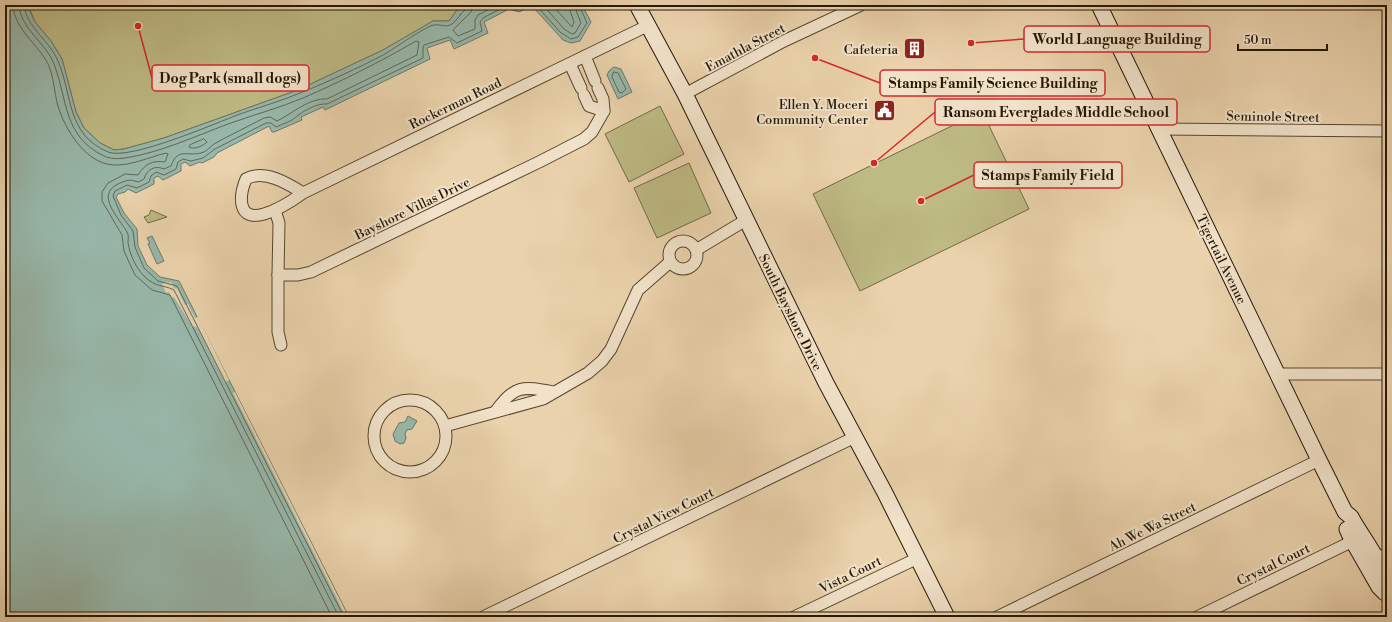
<svg xmlns="http://www.w3.org/2000/svg" width="1392" height="622" font-family="'Libre Bodoni',serif">
  <style>
    .green { fill: #beba84; stroke: #726945 }
    .water { fill: #98b8ab; stroke: #6a7869 }
    .pier { fill: #ead2ac }
    .lines { fill: none; stroke-linecap: round; stroke-linejoin: round }
    .shore { stroke: #5e6858; stroke-width: 1 }
    .street-casing { stroke: #564630; stroke-width: 13 }
    .secondary-casing { stroke: #251806; stroke-width: 17 }
    .street { stroke: #f1e2c9; stroke-width: 11 }
    .secondary { stroke: #f1e2c9; stroke-width: 15 }
    .labels { text-anchor: middle; stroke-width: 4; stroke-linejoin: round; paint-order: stroke }
    .street-label { font-size: 13px; fill: #251806; stroke: #f1e2c9 }
    .poi-label { font-size: 13px; fill: #251806; stroke: #f1e2c9; text-anchor: end }
    .leader { fill: none; stroke: #d62828; stroke-width: 1.5 }
    .callout-dot { fill: #d62828; stroke: #f1e2c9; stroke-width: 1.5 }
    .callout { fill: #f1e2c9; stroke: #d62828; stroke-width: 1.5 }
    .callout-label { font-size: 14px; text-anchor: middle; font-weight: bold; fill: #251806 }
  </style>
  <rect width="100%" height="100%" fill="#ead2ac"/>
  <filter id="stains"><feTurbulence type="fractalNoise" baseFrequency=".005" numOctaves="4"/><feColorMatrix values="0 0 0 0 .2 0 0 0 0 .09 0 0 0 0 .02 0 0 0 .5 -.17"/></filter>
  <radialGradient id="worn" r=".72"><stop offset=".6" stop-color="#630" stop-opacity="0"/><stop offset="1" stop-color="#630" stop-opacity=".3"/></radialGradient>
  <g class="green">
    <path d="M 28,5 L 467,5 L 457,10 L 449,21 L 433,21 L 383,50 L 298,90 L 164,138 L 124,149 L 114,150 L 100,143 L 84,128 L 76,112 L 62,59 L 51,41 L 35,22 Z"/>
    <path d="M 660,106 L 684,154 L 629,182 L 605,134 Z"/>
    <path d="M 982,111 L 1029,209 L 860,291 L 813,194 Z"/>
    <path d="M 689,163 L 711,213 L 657,238 L 634,188 Z"/>
    <path d="M 151,210 L 167,217 L 148,223 L 144,217 L 149,215 Z"/>
  </g>
  <g class="water">
    <path d="M 5,5 L 27,5 L 35,22 L 51,41 L 62,59 L 76,112 L 84,128 L 100,143 L 114,150 L 124,149 L 164,138 L 298,90 L 383,50 L 433,21 L 449,21 L 457,10 L 467,5 L 582,5 L 591,22 L 580,41 L 571,43 L 563,40 L 532,6 L 519,12 L 509,9 L 484,22 L 488,33 L 454,49 L 450,40 L 427,48 L 430,59 L 325,110 L 323,107 L 301,117 L 302,120 L 274,132 L 272,132 L 269,126 L 217,153 L 214,157 L 202,163 L 200,162 L 190,166 L 185,162 L 181,164 L 181,171 L 163,180 L 158,176 L 154,178 L 154,184 L 136,193 L 128,189 L 125,192 L 118,194 L 116,197 L 124,213 L 137,229 L 138,246 L 147,265 L 160,277 L 179,281 L 349,617 L 5,617 Z"/>
    <path d="M 614,67 L 621,69 L 632,92 L 618,99 L 607,75 L 609,71 Z"/>
    <path d="M 152,236 L 164,261 L 157,264 L 148,244 L 150,243 L 147,238 Z"/>
    <path d="M 408,416 L 417,421 L 412,429 L 407,430 L 405,434 L 406,438 L 404,443 L 400,444 L 395,441 L 393,434 L 399,423 L 405,422 Z"/>
  </g>
  <g class="pier">
    <path d="M 167,282 L 168,283 L 171,282 L 175,289 L 177,288 L 185,305 L 188,304 L 195,318 L 198,317 L 229,380 L 225,382 L 197,327 L 192,326 L 174,297 L 172,298 L 169,292 L 166,293 L 162,284 Z"/>
    <path d="M 235,392 L 347,614 L 345,615 L 233,393 Z"/>
  </g>
  <g class="lines">
    <g class="shore">
      <path d="M 13,5 C 14,29 38,44 48,64 C 54,77 54,92 58,106 C 65,129 85,163 113,165 C 130,166 150,157 166,153 L 168,154 L 165,162 C 152,160 145,164 138,175 L 125,174 L 108,183 L 102,192 L 102,201 L 122,235 L 124,251 L 135,275 L 152,290 L 170,295 L 332,617"/>
      <path d="M 19,5 C 20,28 46,43 54,64 C 68,101 63,136 104,156 C 111,159 117,159 125,158 C 159,153 196,136 228,124 C 253,115 279,108 303,98 C 342,81 380,62 416,41 L 419,42 L 417,55 L 327,99 C 309,98 293,113 277,121 L 270,117 L 264,118 C 247,127 230,135 214,144 C 210,147 208,150 204,152 C 189,158 178,146 171,166 L 164,169 C 155,165 147,169 144,179 L 138,182 C 129,179 127,180 118,184 C 95,195 119,218 127,232 C 129,235 128,239 128,243 C 130,255 136,268 144,276 C 156,288 162,284 174,290 L 339,617"/>
      <path d="M 24,5 C 26,27 50,41 58,61 C 73,96 66,134 108,152 C 129,161 216,123 240,114 C 260,107 281,101 300,93 C 328,82 358,68 385,54 C 395,48 426,26 434,25 C 441,24 446,28 452,24 C 458,20 460,13 466,9 L 468,5"/>
      <path d="M 473,5 L 471,12 L 453,30 L 458,36 L 475,29 L 475,20 L 478,15 L 497,5"/>
      <path d="M 536,5 L 560,32 L 571,39 L 578,37 L 587,23 L 579,5"/>
      <path d="M 543,5 L 564,29 L 572,34 L 575,33 L 581,23 L 574,5"/>
      <path d="M 552,5 L 572,27 L 574,22 L 568,5"/>
      <path d="M 614,72 L 618,73 L 626,89 L 622,93 L 619,92 L 612,77 Z"/>
      <path d="M 204,139 L 207,142 C 203,146 194,150 189,147 L 190,145 Z"/>
      <path d="M 344,617 L 177,286 L 158,281 L 144,268 L 135,247 L 133,231 L 121,215 L 113,196 L 115,191 L 127,185 L 137,188 L 149,182 L 151,176 L 156,172 L 164,175 L 176,169 L 178,162 L 183,159 L 191,161 L 203,158 L 215,149 L 266,123 L 271,123 L 276,127 C 282,124 291,122 296,117 C 303,111 317,103 327,104 L 423,58 L 423,48 L 424,45 L 449,37 L 457,43 L 482,31 L 480,22 L 483,18 L 508,5 L 519,8 L 524,5"/>
    </g>
    <defs>
      <g id="street">
        <path d="M 585,56 L 595,81"/>
        <path d="M 570,64 L 581,88"/>
        <path d="M 685,94 L 784,41 L 861,5"/>
        <path d="M 584,95 L 589,106 L 604,111"/>
        <path d="M 1159,129 L 1387,131"/>
        <path d="M 303,193 C 287,183 264,169 246,179 C 239,196 237,222 264,214 C 278,210 292,201 303,193 L 649,25"/>
        <path d="M 275,210 L 279,223 L 278,275 L 298,275 L 311,272 L 539,162 L 584,139 L 592,132 L 604,111 L 603,99 L 598,88"/>
        <circle cx="683" cy="255" r="14"/>
        <path d="M 696,250 L 746,220"/>
        <path d="M 278,275 L 278,332 L 281,345"/>
        <path d="M 1278,374 L 1387,374"/>
        <circle cx="410" cy="436" r="36"/>
        <path d="M 496,411 C 514,385 523,386 553,392"/>
        <path d="M 445,426 L 543,399 L 588,373 L 602,361 L 611,349 L 638,290 L 670,262"/>
        <path d="M 1370,563 L 1387,553"/>
        <path d="M 483,617 L 855,437"/>
        <path d="M 794,617 L 918,558"/>
        <path d="M 997,617 L 1319,460"/>
        <path d="M 1197,617 L 1359,538"/>
      </g>
      <g id="secondary">
        <path d="M 637,5 L 685,94 L 826,383 L 885,493 L 947,617"/>
        <path d="M 1099,5 L 1319,460 L 1345,512 L 1351,517 C 1363,540 1388,566 1385,593"/>
        <path d="M 1347,529 L 1351,538 L 1379,587 L 1384,592"/>
      </g>
    </defs>
    <use href="#street" class="street-casing"/>
    <use href="#secondary" class="secondary-casing"/>
    <use href="#street" class="street"/>
    <use href="#secondary" class="secondary"/>
  </g>
  <defs>
    <symbol id="building-square" viewBox="-11 -11 22 22"><rect x="-9" y="-9" width="18" height="18" rx="4" fill="#8f2418" stroke="#f1e2c9"/><path d="M-4-6H4V6H1V3H-1V6H-4ZM-2.5-4.3h1.7v1.8h-1.7ZM.8-4.3h1.7v1.8H.8ZM-2.5-1h1.7V.8h-1.7ZM.8-1h1.7V.8H.8Z" fill="#fff"/></symbol>
    <symbol id="civic-square" viewBox="-11 -11 22 22"><rect x="-9" y="-9" width="18" height="18" rx="4" fill="#8f2418" stroke="#f1e2c9"/><path d="M-.6-6.5H3V-4.5H.6V-3L4-1V1h2V6H-6V1h2V-1L-.6-3ZM-1.2 2.5V6h2.4V2.5Z" fill="#fff"/></symbol>
  </defs>
  <g fill-rule="evenodd">
    <use href="#building-square" x="902" y="36" width="25" height="25"/>
    <use href="#civic-square" x="872" y="98" width="25" height="25"/>
  </g>
  <g class="labels">
    <g class="street-label">
      <text transform="translate(745 47) rotate(-28)" y="5">Emathla Street</text>
      <text transform="translate(455 103) rotate(-26)" y="5">Rockerman Road</text>
      <text transform="translate(1273 116) rotate(1)" y="5">Seminole Street</text>
      <text transform="translate(412 208) rotate(-26)" y="5">Bayshore Villas Drive</text>
      <text transform="translate(1222 259) rotate(64)" y="5">Tigertail Avenue</text>
      <text transform="translate(791 312) rotate(64)" y="5">South Bayshore Drive</text>
      <text transform="translate(663 515) rotate(-26)" y="5">Crystal View Court</text>
      <text transform="translate(1152 526) rotate(-26)" y="5">Ah We Wa Street</text>
      <text transform="translate(1273 564) rotate(-26)" y="5">Crystal Court</text>
      <text transform="translate(850 574) rotate(-26)" y="5">Vista Court</text>
    </g>
    <g class="poi-label">
      <text x="898" y="54">Cafeteria</text>
      <text x="868" y="109">Ellen Y. Moceri<tspan x="868" dy="15">Community Center</tspan></text>
    </g>
  </g>
  <path class="leader" d="M971 43L1024 39M138 26L152 78M815 58L880 83M874 163L935 112M921 201L974 175"/>
  <g class="callout-dot">
    <circle cx="971" cy="43" r="4"/>
    <circle cx="138" cy="26" r="4"/>
    <circle cx="815" cy="58" r="4"/>
    <circle cx="874" cy="163" r="4"/>
    <circle cx="921" cy="201" r="4"/>
  </g>
  <g class="callout">
    <rect x="1024" y="26" width="186" height="26" rx="4"/>
    <rect x="152" y="65" width="157" height="26" rx="4"/>
    <rect x="880" y="70" width="225" height="26" rx="4"/>
    <rect x="935" y="99" width="242" height="26" rx="4"/>
    <rect x="974" y="162" width="148" height="26" rx="4"/>
  </g>
  <g class="callout-label">
    <text x="1117" y="44">World Language Building</text>
    <text x="230" y="83">Dog Park (small dogs)</text>
    <text x="993" y="88">Stamps Family Science Building</text>
    <text x="1056" y="117">Ransom Everglades Middle School</text>
    <text x="1048" y="180">Stamps Family Field</text>
  </g>
  <rect width="1392" height="622" fill="none" stroke="#ead2ac" stroke-width="20"/>
  <rect x="6" y="6" width="1380" height="610" fill="none" stroke="#251806" stroke-width="2"/>
  <rect x="10" y="10" width="1372" height="602" fill="none" stroke="#251806"/>
  <path d="M1238 44v6h89v-6" fill="none" stroke="#251806" stroke-width="2"/>
  <text x="1244" y="44" font-size="12" fill="#251806" stroke="#f1e2c9" stroke-width="3" paint-order="stroke">50 m</text>
  <rect width="100%" height="100%" filter="url(#stains)"/>
  <rect width="100%" height="100%" fill="url(#worn)"/>
</svg>
